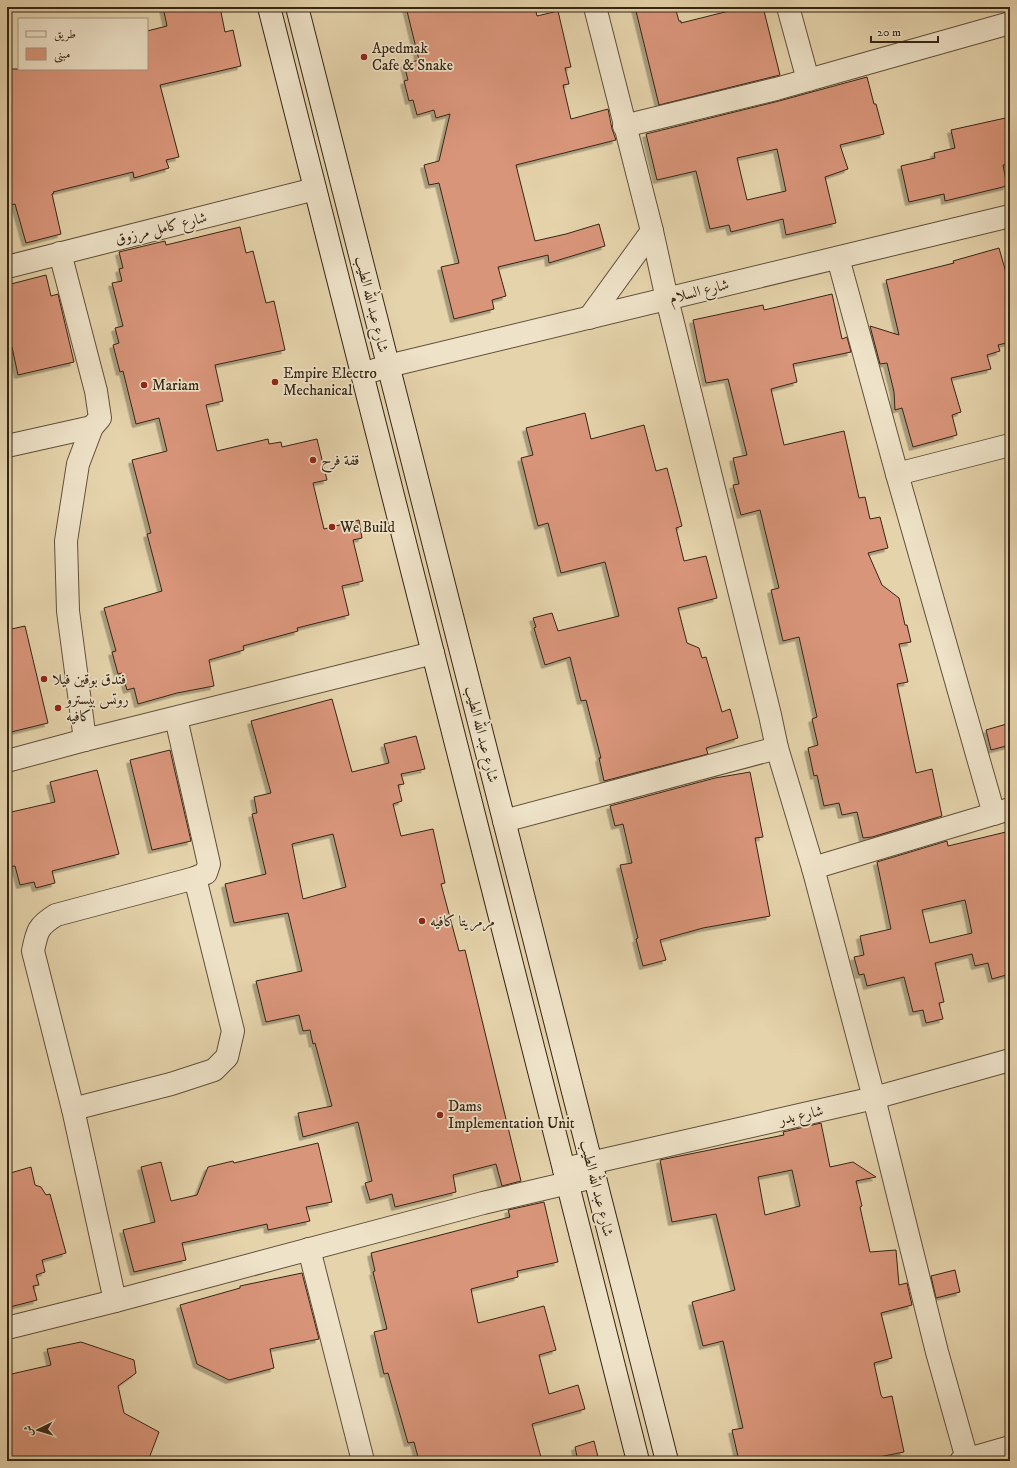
<svg xmlns="http://www.w3.org/2000/svg" width="1017" height="1468" font-family="'IM FELL DW Pica',Amiri,serif">
  <style>
    .building { fill: #d9957a; stroke: #352516; fill-rule: evenodd; filter: url(#shadow) }
    .lines { fill: none; stroke-linecap: round; stroke-linejoin: round }
    .minor-casing { stroke: #61503b; stroke-width: 24 }
    .tertiary-casing { stroke: #61503b; stroke-width: 24 }
    .secondary-casing { stroke: #352516; stroke-width: 24 }
    .minor { stroke: #eee2c8; stroke-width: 22 }
    .tertiary { stroke: #eee2c8; stroke-width: 22 }
    .secondary { stroke: #eee2c8; stroke-width: 22 }
    .poi-dot { fill: #8f2418; stroke: #eee2c8; stroke-width: 1.5 }
    .labels { text-anchor: middle; stroke-width: 3.5; stroke-linejoin: round; paint-order: stroke }
    .poi-label { font-size: 15px; fill: #352516; stroke: #eee2c8; text-anchor: start }
    .street-label { font-size: 15px; fill: #352516; stroke: #eee2c8 }
  </style>
  <defs>
    <filter id="shadow"><feDropShadow dx="-3.5" dy="3.5" stdDeviation="0" flood-color="#0004"/></filter>
  </defs>
  <rect width="100%" height="100%" fill="#e5d3ab"/>
  <filter id="stains"><feTurbulence type="fractalNoise" baseFrequency=".005" numOctaves="4"/><feColorMatrix values="0 0 0 0 .2 0 0 0 0 .09 0 0 0 0 .02 0 0 0 .5 -.17"/></filter>
  <radialGradient id="worn" r=".72"><stop offset=".6" stop-color="#630" stop-opacity="0"/><stop offset="1" stop-color="#630" stop-opacity=".3"/></radialGradient>
  <g class="building">
    <path d="M 163,7 L 220,7 L 225,32 L 233,30 L 241,66 L 160,85 L 179,157 L 166,160 L 169,168 L 134,178 L 133,172 L 53,192 L 54,193 L 52,194 L 61,234 L 26,243 L 15,204 L 7,206 L 7,69 L 147,69 L 147,31 L 167,26 Z"/>
    <path d="M 406,7 L 535,7 L 537,16 L 558,11 L 571,67 L 565,68 L 569,84 L 563,85 L 571,119 L 608,109 L 612,129 L 616,140 L 516,165 L 535,241 L 566,234 L 599,224 L 605,246 L 549,263 L 548,255 L 498,267 L 506,296 L 492,300 L 494,309 L 454,319 L 441,267 L 459,263 L 439,183 L 429,185 L 424,165 L 439,161 L 450,114 L 436,118 L 434,110 L 417,115 L 413,100 L 409,101 L 404,81 L 408,80 L 404,64 L 419,60 Z"/>
    <path d="M 635,7 L 675,7 L 679,21 L 681,21 L 681,23 L 745,7 L 763,7 L 780,75 L 659,105 Z"/>
    <path d="M 867,77 L 874,104 L 876,104 L 884,134 L 840,145 L 848,169 L 825,177 L 836,223 L 786,235 L 783,219 L 731,232 L 729,225 L 710,229 L 696,171 L 657,180 L 646,134 L 779,101 ZM 777,149 L 786,191 L 747,200 L 737,158 Z"/>
    <path d="M 1010,117 L 1010,164 L 1003,165 L 1007,186 L 945,201 L 944,194 L 909,202 L 901,166 L 935,158 L 934,153 L 955,148 L 951,130 Z"/>
    <path d="M 240,227 L 246,253 L 253,251 L 266,303 L 274,301 L 285,350 L 215,365 L 223,401 L 206,405 L 217,451 L 268,439 L 269,444 L 281,442 L 282,447 L 317,439 L 327,480 L 313,483 L 324,529 L 359,520 L 362,538 L 353,540 L 363,581 L 342,586 L 349,615 L 297,628 L 298,631 L 243,646 L 244,650 L 209,660 L 214,686 L 177,693 L 138,704 L 134,688 L 127,690 L 122,673 L 118,674 L 112,652 L 116,651 L 104,608 L 162,591 L 147,534 L 151,533 L 132,460 L 167,451 L 159,418 L 136,424 L 123,371 L 120,372 L 113,345 L 119,343 L 115,328 L 123,326 L 112,283 L 122,281 L 119,269 L 123,268 L 119,252 L 165,241 L 166,245 Z"/>
    <path d="M 999,248 L 1010,287 L 1010,342 L 998,345 L 1000,351 L 987,355 L 991,369 L 951,378 L 961,412 L 952,415 L 957,435 L 913,447 L 902,408 L 895,410 L 894,392 L 887,363 L 880,364 L 870,326 L 899,335 L 886,280 L 954,263 L 953,261 Z"/>
    <path d="M 46,275 L 51,296 L 58,294 L 74,362 L 18,375 L 12,347 L 7,348 L 7,285 Z"/>
    <path d="M 832,294 L 842,339 L 847,337 L 851,352 L 793,364 L 797,382 L 771,389 L 784,445 L 844,431 L 859,498 L 865,497 L 870,519 L 880,517 L 888,548 L 868,553 L 882,585 L 899,598 L 905,625 L 907,625 L 911,642 L 899,644 L 908,682 L 897,684 L 916,773 L 932,769 L 942,816 L 872,837 L 863,838 L 857,812 L 842,815 L 839,803 L 824,806 L 817,775 L 814,776 L 808,748 L 818,745 L 812,719 L 817,717 L 799,637 L 783,641 L 771,590 L 779,588 L 760,510 L 741,515 L 733,485 L 739,484 L 733,458 L 747,455 L 728,379 L 706,383 L 693,320 L 763,305 L 764,310 Z"/>
    <path d="M 585,413 L 591,439 L 644,425 L 656,471 L 667,468 L 682,526 L 676,528 L 684,561 L 706,556 L 717,598 L 678,608 L 687,643 L 699,648 L 702,658 L 706,657 L 722,712 L 730,709 L 738,738 L 706,748 L 708,754 L 604,781 L 599,758 L 601,758 L 586,700 L 581,701 L 570,657 L 545,665 L 534,628 L 536,627 L 533,618 L 552,613 L 558,631 L 619,616 L 605,562 L 561,573 L 548,523 L 538,526 L 521,458 L 533,455 L 526,428 Z"/>
    <path d="M 25,626 L 48,723 L 7,733 L 7,630 Z"/>
    <path d="M 332,699 L 352,772 L 389,763 L 384,744 L 416,736 L 425,769 L 401,774 L 404,784 L 398,785 L 402,801 L 393,804 L 401,836 L 433,829 L 445,883 L 441,884 L 459,951 L 465,950 L 521,1181 L 502,1186 L 496,1164 L 453,1175 L 456,1192 L 395,1207 L 392,1194 L 370,1200 L 365,1183 L 372,1181 L 358,1122 L 303,1137 L 298,1113 L 332,1106 L 315,1043 L 313,1044 L 310,1030 L 303,1031 L 299,1015 L 266,1022 L 256,981 L 302,971 L 288,913 L 234,923 L 225,884 L 266,874 L 252,814 L 257,813 L 254,797 L 271,793 L 251,721 ZM 333,834 L 346,887 L 303,899 L 292,844 Z"/>
    <path d="M 1010,723 L 1010,745 L 991,750 L 986,730 Z"/>
    <path d="M 170,750 L 191,841 L 152,850 L 130,760 Z"/>
    <path d="M 97,770 L 119,854 L 52,871 L 55,883 L 36,888 L 34,882 L 20,885 L 15,866 L 7,867 L 7,813 L 55,802 L 50,782 Z"/>
    <path d="M 750,772 L 763,837 L 755,838 L 770,916 L 703,928 L 660,940 L 666,960 L 643,966 L 636,939 L 638,938 L 620,865 L 632,863 L 623,824 L 615,826 L 610,806 L 715,778 Z"/>
    <path d="M 1010,831 L 1010,974 L 992,979 L 988,963 L 975,966 L 972,954 L 935,963 L 944,1002 L 939,1003 L 943,1019 L 926,1023 L 923,1010 L 913,1012 L 904,977 L 867,986 L 864,974 L 859,975 L 854,957 L 864,955 L 860,936 L 891,929 L 877,862 L 947,841 L 948,846 ZM 965,900 L 972,933 L 930,943 L 922,910 Z"/>
    <path d="M 821,1123 L 830,1167 L 853,1162 L 876,1177 L 856,1181 L 862,1206 L 860,1207 L 870,1252 L 896,1250 L 899,1285 L 907,1283 L 912,1305 L 881,1313 L 892,1358 L 874,1363 L 881,1395 L 883,1398 L 892,1396 L 904,1452 L 859,1461 L 739,1461 L 732,1430 L 743,1428 L 723,1341 L 703,1346 L 692,1302 L 735,1290 L 716,1214 L 672,1222 L 660,1160 L 784,1135 L 783,1132 ZM 792,1170 L 800,1206 L 765,1215 L 758,1177 Z"/>
    <path d="M 318,1143 L 332,1202 L 306,1207 L 310,1221 L 268,1230 L 267,1224 L 182,1243 L 186,1260 L 134,1272 L 123,1230 L 155,1222 L 141,1167 L 161,1162 L 171,1201 L 197,1195 L 208,1167 L 233,1161 L 234,1163 Z"/>
    <path d="M 31,1167 L 35,1185 L 41,1187 L 46,1195 L 50,1194 L 66,1253 L 42,1260 L 45,1272 L 36,1275 L 39,1285 L 33,1286 L 37,1300 L 10,1307 L 7,1295 L 7,1174 Z"/>
    <path d="M 544,1202 L 558,1262 L 517,1271 L 518,1277 L 471,1289 L 478,1323 L 544,1306 L 556,1350 L 539,1355 L 549,1394 L 578,1385 L 585,1409 L 532,1424 L 542,1461 L 419,1461 L 414,1442 L 408,1443 L 388,1373 L 384,1374 L 374,1332 L 387,1329 L 373,1272 L 375,1271 L 371,1253 L 510,1217 L 508,1210 Z"/>
    <path d="M 955,1270 L 960,1292 L 936,1298 L 931,1276 Z"/>
    <path d="M 302,1273 L 319,1339 L 270,1349 L 274,1368 L 229,1380 L 197,1364 L 180,1305 L 240,1288 L 240,1286 Z"/>
    <path d="M 81,1342 L 134,1360 L 136,1373 L 118,1386 L 124,1413 L 159,1432 L 148,1461 L 7,1461 L 7,1375 L 51,1365 L 47,1349 Z"/>
    <path d="M 594,1441 L 599,1461 L 578,1461 L 575,1447 Z"/>
  </g>
  <g class="lines">
    <defs>
      <g id="minor">
        <path d="M 595,7 L 652,231 L 667,299 L 770,715 L 777,748 L 813,868 L 874,1098 L 937,1352 L 967,1459"/>
        <path d="M 788,7 L 808,80"/>
        <path d="M 624,126 L 776,89 L 1010,23"/>
        <path d="M 838,258 L 897,474 L 994,814"/>
        <path d="M 7,267 L 315,189"/>
        <path d="M 589,318 L 652,231"/>
        <path d="M 7,446 L 92,427 L 100,418 L 96,391 L 60,253"/>
        <path d="M 897,474 L 1010,445"/>
        <path d="M 85,740 L 68,611 L 66,541 L 78,464 L 92,427"/>
        <path d="M 7,761 L 85,740 L 433,653"/>
        <path d="M 504,821 L 777,748"/>
        <path d="M 813,868 L 1010,809"/>
        <path d="M 73,1109 L 171,1084 L 214,1070 L 227,1057 L 233,1031 L 195,878"/>
        <path d="M 309,1249 L 363,1461"/>
        <path d="M 115,1301 L 73,1109 L 33,951 C 37,931 38,926 56,915 L 195,878 L 206,873 L 209,864 L 176,718"/>
        <path d="M 7,1328 L 115,1301 L 483,1203 L 594,1177"/>
        <path d="M 961,1461 L 1010,1447"/>
      </g>
      <g id="tertiary">
        <path d="M 362,374 L 388,366 L 1010,216"/>
        <path d="M 564,1169 L 874,1098 L 1010,1060"/>
      </g>
      <g id="secondary">
        <path d="M 269,7 L 638,1461"/>
        <path d="M 297,7 L 667,1461"/>
      </g>
    </defs>
    <use href="#minor" class="minor-casing"/>
    <use href="#tertiary" class="tertiary-casing"/>
    <use href="#secondary" class="secondary-casing"/>
    <use href="#minor" class="minor"/>
    <use href="#tertiary" class="tertiary"/>
    <use href="#secondary" class="secondary"/>
  </g>
  <g class="poi-dot">
    <circle cx="364" cy="57" r="4"/>
    <circle cx="275" cy="382" r="4"/>
    <circle cx="144" cy="385" r="4"/>
    <circle cx="313" cy="460" r="4"/>
    <circle cx="332" cy="527" r="4"/>
    <circle cx="44" cy="679" r="4"/>
    <circle cx="58" cy="708" r="4"/>
    <circle cx="422" cy="921" r="4"/>
    <circle cx="440" cy="1115" r="4"/>
  </g>
  <g class="labels">
    <g class="poi-label">
      <text x="372" y="53">Apedmak<tspan x="372" dy="17">Cafe &amp; Snake</tspan></text>
      <text x="283" y="378">Empire Electro<tspan x="283" dy="17">Mechanical</tspan></text>
      <text x="152" y="390">Mariam</text>
      <text x="321" y="465">قفة فرح</text>
      <text x="340" y="532">We Build</text>
      <text x="52" y="684">فندق بوقين فيلا</text>
      <text x="66" y="704">روتس بيسترو<tspan x="66" dy="17">كافيه</tspan></text>
      <text x="430" y="926">مرمريتا كافيه</text>
      <text x="448" y="1111">Dams<tspan x="448" dy="17">Implementation Unit</tspan></text>
    </g>
    <g class="street-label">
      <text transform="translate(161 228) rotate(-14)" y="5">شارع كامل مرزوق</text>
      <text transform="translate(699 291) rotate(-14)" y="5">شارع السلام</text>
      <text transform="translate(372 304) rotate(76)" y="5">شارع عبد الله الطيب</text>
      <text transform="translate(482 734) rotate(76)" y="5">شارع عبد الله الطيب</text>
      <text transform="translate(801 1115) rotate(-13)" y="5">شارع بدر</text>
      <text transform="translate(597 1188) rotate(76)" y="5">شارع عبد الله الطيب</text>
    </g>
  </g>
  <rect width="1017" height="1468" fill="none" stroke="#e5d3ab" stroke-width="24"/>
  <rect x="8" y="8" width="1001" height="1452" fill="none" stroke="#352516" stroke-width="2"/>
  <rect x="12" y="12" width="993" height="1444" fill="none" stroke="#352516"/>
  <rect x="18" y="18" width="130" height="52" fill="#eee2c8" stroke="#a49681"/>
  <rect x="26" y="31" width="20" height="6" fill="#eee2c8" stroke="#a49681"/>
  <text x="54" y="38" font-size="12" fill="#352516">طريق</text>
  <rect x="26" y="48" width="20" height="12" fill="#d9957a" stroke="#a49681"/>
  <text x="54" y="58" font-size="12" fill="#352516">مبنى</text>
  <g transform="translate(38 1430) rotate(265)" stroke="#eee2c8" stroke-width="3" paint-order="stroke">
  <path d="M0-3L7 15L0 10L-7 15Z" fill="#352516"/>
  <text y="-6" font-size="11" font-weight="bold" text-anchor="middle" fill="#352516">ش</text>
  </g>
  <path d="M871 36v6h67v-6" fill="none" stroke="#352516" stroke-width="2"/>
  <text x="877" y="36" font-size="12" fill="#352516" stroke="#eee2c8" stroke-width="3" paint-order="stroke">20 m</text>
  <rect width="100%" height="100%" filter="url(#stains)"/>
  <rect width="100%" height="100%" fill="url(#worn)"/>
</svg>
